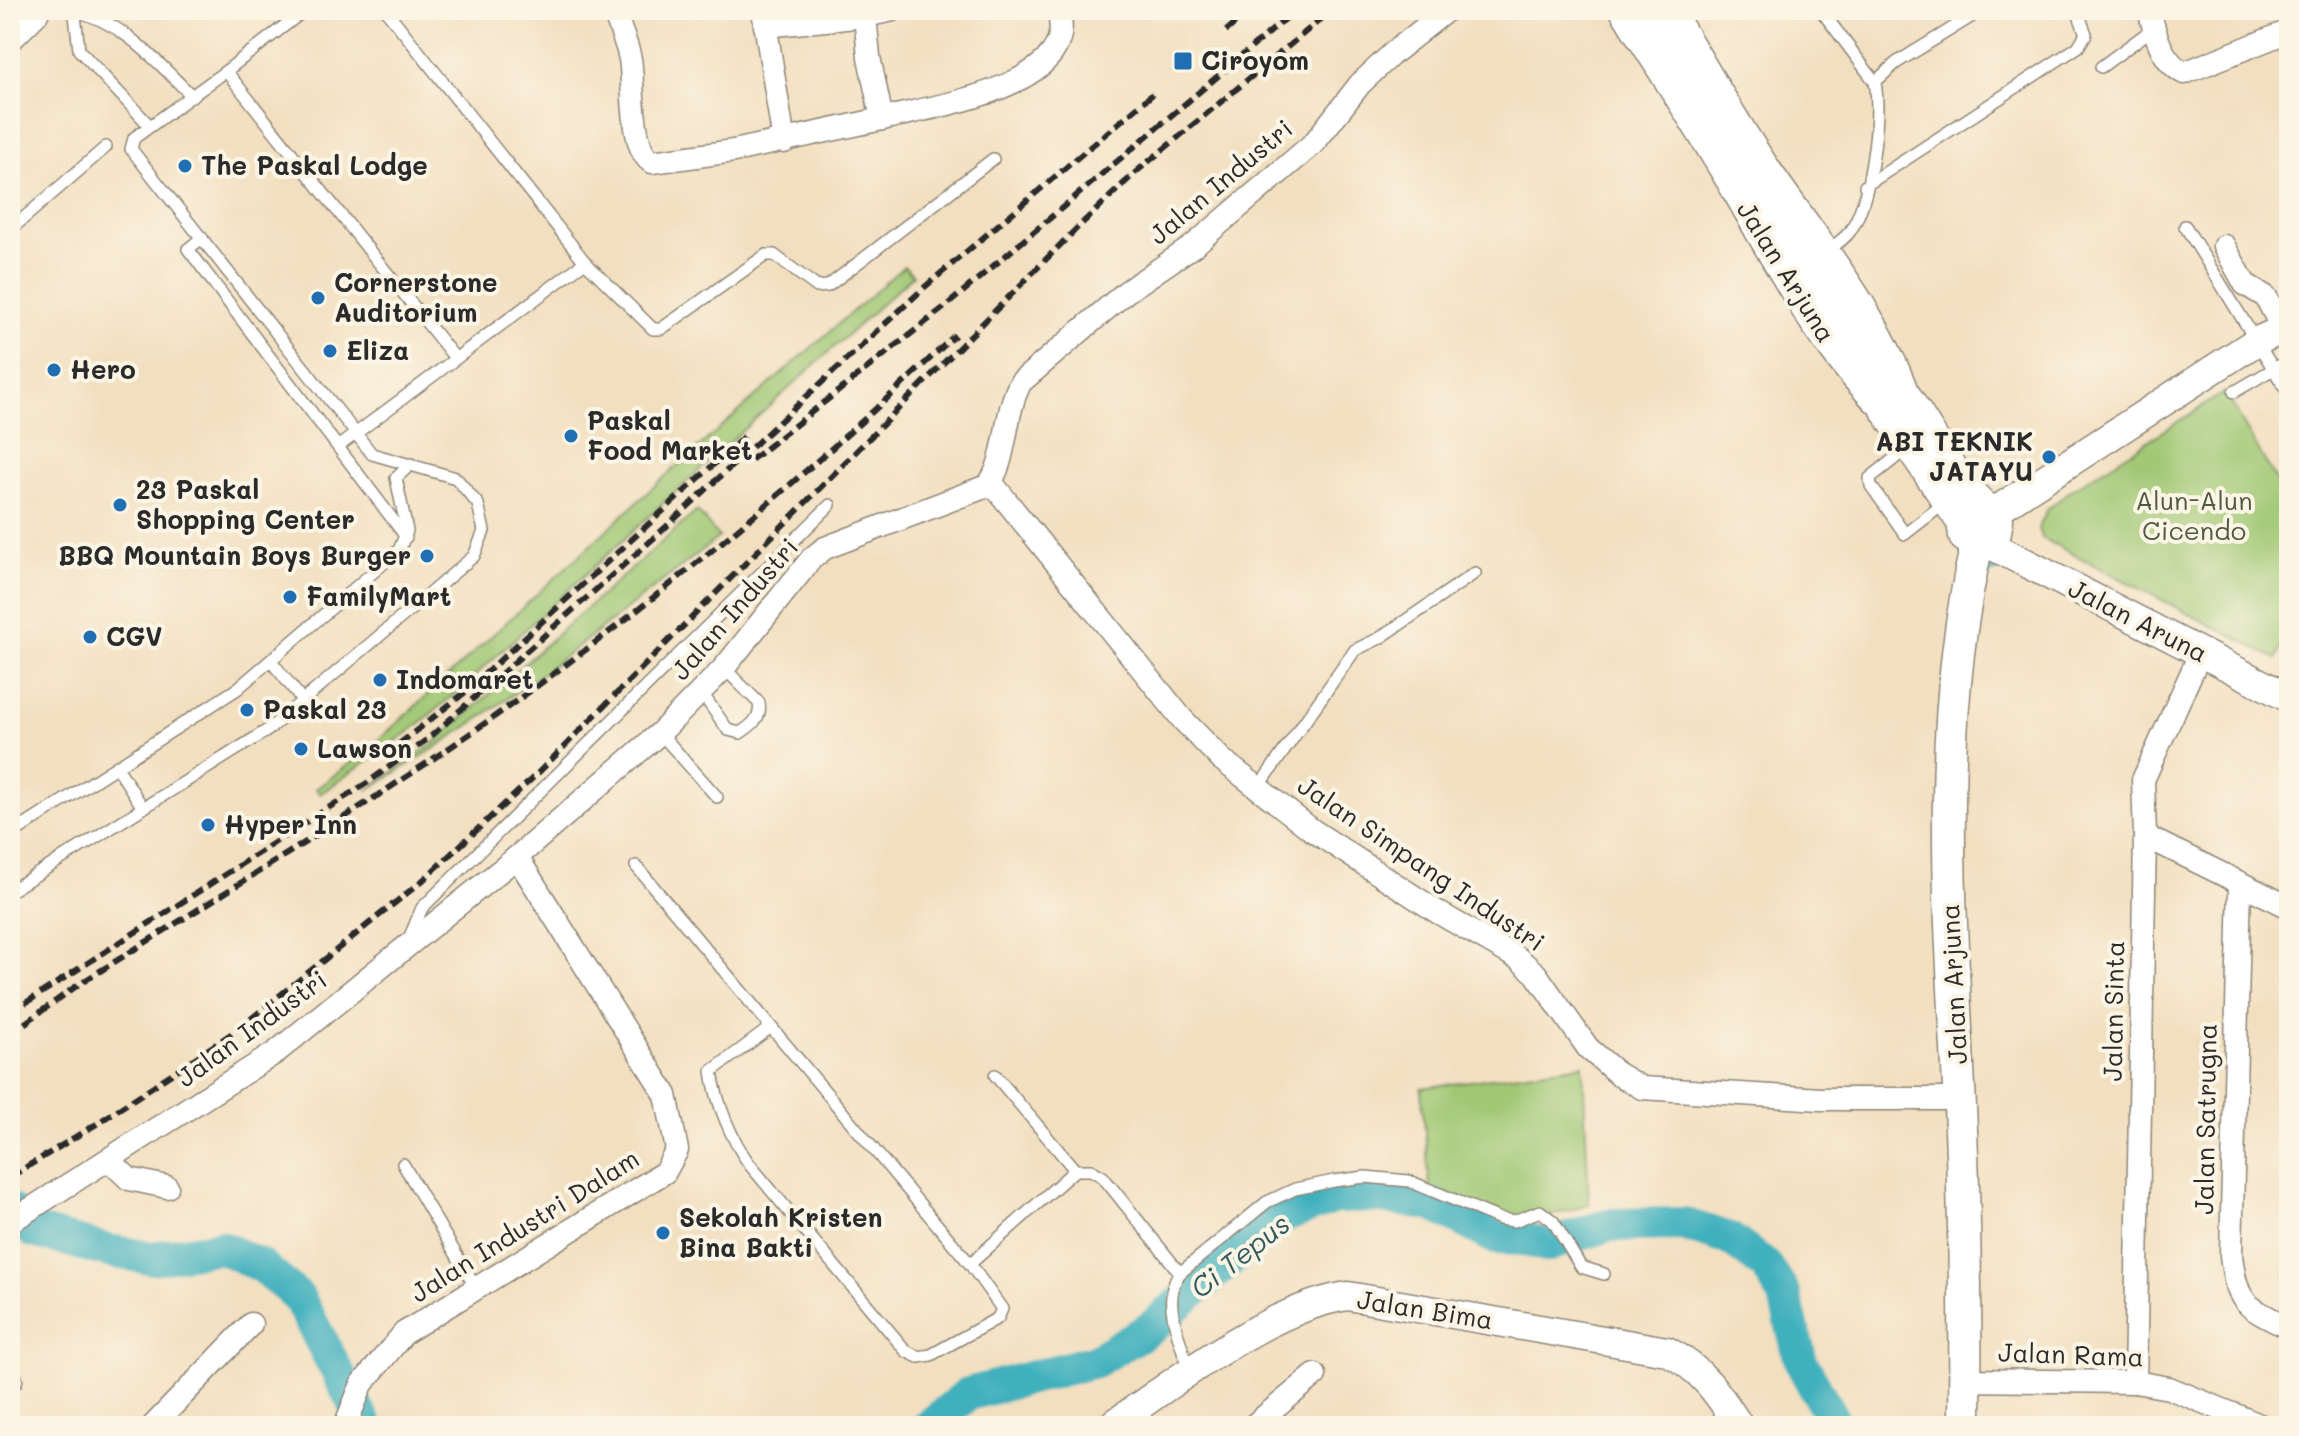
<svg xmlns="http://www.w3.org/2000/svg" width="2299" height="1436" font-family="Mali,sans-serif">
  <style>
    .green { fill: #a0c874; stroke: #667a50; stroke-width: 2 }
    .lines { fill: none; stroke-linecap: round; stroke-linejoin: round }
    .stream { stroke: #41b0bd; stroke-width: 6 }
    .river { stroke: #41b0bd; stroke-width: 34 }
    .service-casing { stroke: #8e8576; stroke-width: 14 }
    .minor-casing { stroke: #8e8576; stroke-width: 25 }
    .tertiary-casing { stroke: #8e8576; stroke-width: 31 }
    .secondary-casing { stroke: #8e8576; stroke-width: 35 }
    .primary-casing { stroke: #8e8576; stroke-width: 39 }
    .service { stroke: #fff; stroke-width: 11 }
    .minor { stroke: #fff; stroke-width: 22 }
    .tertiary { stroke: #fff; stroke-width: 28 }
    .secondary { stroke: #fff; stroke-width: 32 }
    .primary { stroke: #fff; stroke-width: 36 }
    .rail { stroke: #2b2b2b; stroke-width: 6; stroke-dasharray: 12 6; stroke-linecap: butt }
    .poi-dot { fill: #1f6fb2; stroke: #fcf5e5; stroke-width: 3 }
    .labels { text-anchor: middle; stroke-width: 8; stroke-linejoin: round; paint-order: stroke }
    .poi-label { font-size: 26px; font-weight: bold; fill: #2b2b2b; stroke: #fcf5e5; text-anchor: start }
    .street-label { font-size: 26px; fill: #2b2b2b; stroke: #fcf5e5 }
    .park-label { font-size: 26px; fill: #4e5a41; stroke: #fcf5e5 }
    .water-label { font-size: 28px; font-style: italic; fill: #335a5e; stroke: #fcf5e5 }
  </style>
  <rect width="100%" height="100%" fill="#fcf5e5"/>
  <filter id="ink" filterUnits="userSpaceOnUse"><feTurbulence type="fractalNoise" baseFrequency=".0125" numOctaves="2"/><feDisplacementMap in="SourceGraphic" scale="16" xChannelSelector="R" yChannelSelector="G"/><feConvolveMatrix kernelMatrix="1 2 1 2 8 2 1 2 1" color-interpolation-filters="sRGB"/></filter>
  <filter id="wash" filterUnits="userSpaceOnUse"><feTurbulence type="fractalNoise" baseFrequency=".006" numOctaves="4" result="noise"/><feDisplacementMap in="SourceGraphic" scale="32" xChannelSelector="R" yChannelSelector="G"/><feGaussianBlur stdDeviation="1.8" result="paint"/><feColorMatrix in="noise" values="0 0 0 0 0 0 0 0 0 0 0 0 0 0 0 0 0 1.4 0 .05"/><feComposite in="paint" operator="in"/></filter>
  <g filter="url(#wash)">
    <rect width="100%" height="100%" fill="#f2dfc0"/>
    <g class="green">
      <path d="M 904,266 L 913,275 L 458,691 L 413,729 L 320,794 L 316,789 L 369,749 L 660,481 Z"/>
      <path d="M 2225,392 L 2289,503 L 2289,631 L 2276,659 L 2042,538 L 2038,529 L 2048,509 L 2071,490 Z"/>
      <path d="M 697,511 L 719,537 C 605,626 492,717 367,790 L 434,743 Z"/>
      <path d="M 1583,1065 L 1589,1205 L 1524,1223 L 1498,1225 L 1430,1188 L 1421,1088 Z"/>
    </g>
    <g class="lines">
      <path class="stream" d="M 1983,574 L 2003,568"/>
      <g class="river">
        <path d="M 10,1210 L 33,1231 L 109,1251 L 152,1258 L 221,1247 L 261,1266 L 298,1297 L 366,1426"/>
        <path d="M 929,1426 L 968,1394 L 1095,1361 L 1152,1327 L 1279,1218 L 1334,1197 L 1376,1196 L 1433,1205 L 1496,1238 L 1524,1239 L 1546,1246 L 1608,1225 L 1683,1224 L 1730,1239 L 1766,1266 L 1784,1294 L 1801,1362 L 1836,1426"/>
      </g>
    </g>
  </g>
  <g filter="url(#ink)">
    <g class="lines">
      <defs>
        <g id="service">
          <path d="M 70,10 L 75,15 L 79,50 L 150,126"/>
          <path d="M 72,10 C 123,21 156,61 192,96"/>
          <path d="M 386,10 L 585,262 L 653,329 L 661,329 L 766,255 L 774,255 L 817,287 L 828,286 L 993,159"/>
          <path d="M 1821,10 L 1875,82"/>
          <path d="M 2101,67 L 2154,28"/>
          <path d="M 226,71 L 305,10"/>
          <path d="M 1865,186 L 2078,47 L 2086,34 L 2077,10"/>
          <path d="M 2185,226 L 2289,394"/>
          <path d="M 10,230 L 106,147"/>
          <path d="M 202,238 L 188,249 L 406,537"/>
          <path d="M 1826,251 C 1835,245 1844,240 1850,231 C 1871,201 1881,117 1875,82 L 1896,63 L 1982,10"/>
          <path d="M 2234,392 L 2289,360"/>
          <path d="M 339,446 L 585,262"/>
          <path d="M 1909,447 L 1870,478 L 1871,486 L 1905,534 L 1946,502"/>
          <path d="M 272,662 L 303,701"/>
          <path d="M 701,692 L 728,730 L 740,733 C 751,726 762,718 759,703 L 724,668"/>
          <path d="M 660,733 L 717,797"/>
          <path d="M 117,767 L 143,808"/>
          <path d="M 1258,788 L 1355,650 L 1380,638 L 1475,573"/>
          <path d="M 10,835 L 237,689 L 399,550 L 407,531 L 396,478 L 411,464"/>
          <path d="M 636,866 L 970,1264 L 1002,1309 L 998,1318 L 931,1355 L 918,1357 L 906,1351 L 750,1165 C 731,1139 716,1102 712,1071 L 771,1027"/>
          <path d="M 10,891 L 268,730 L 474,556 L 484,531 L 478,504 L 456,478 L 372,454 L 131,149 L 134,138 L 226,71 L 455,358"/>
          <path d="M 408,941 L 422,908 L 830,505"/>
          <path d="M 995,1075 L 1075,1170 L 1091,1170 L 1103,1177 L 1180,1273 C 1160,1299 1181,1341 1189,1370"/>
          <path d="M 403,1164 L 477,1290"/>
          <path d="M 970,1264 L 1075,1170"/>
          <path d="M 1180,1273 L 1267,1202 L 1295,1189 L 1334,1181 L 1365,1177 L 1409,1181 L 1500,1219 L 1514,1221 L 1540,1211 L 1553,1221 L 1581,1267 L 1604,1274"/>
        </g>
        <g id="minor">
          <path d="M 614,10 C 618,26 627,42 630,59 C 634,81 630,151 652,162 L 734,151 L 882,119 L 869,57 L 865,16 L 893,10"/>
          <path d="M 763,10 L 784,142"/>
          <path d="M 2149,10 C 2155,33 2161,61 2184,73 L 2289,31"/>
          <path d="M 765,26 L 865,16"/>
          <path d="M 882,119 C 933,106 1083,87 1058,10"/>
          <path d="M 2224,246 L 2245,284 L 2266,297 L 2283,330"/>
          <path d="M 991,482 L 1183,720 L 1221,759 L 1312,830 L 1439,913 L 1519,959 L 1536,974 L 1588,1048 L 1618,1074 L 1642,1088 L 1821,1099 L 1960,1099"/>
          <path d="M 2145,836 L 2289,907"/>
          <path d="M 2240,883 L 2231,1255 C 2237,1305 2245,1306 2289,1328"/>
          <path d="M 109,1160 L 129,1179 L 167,1187"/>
          <path d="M 10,1222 L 275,1053 L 517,857 L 660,733 L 724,668 L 812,558 L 825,548 L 987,486 C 1008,463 1003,413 1021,382 L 1126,292 L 1193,246 L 1314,143 L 1360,84 L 1393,53 L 1447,10"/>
          <path d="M 1965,1380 L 2135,1382 L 2169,1388 L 2262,1426"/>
          <path d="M 10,1381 L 11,1380"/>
          <path d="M 2135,1382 L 2145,836 L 2143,780 L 2200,654"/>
          <path d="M 153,1426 L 251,1324"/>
          <path d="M 345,1426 L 362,1384 L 404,1333 L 665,1172 L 677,1150 L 666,1095 L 517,857"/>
          <path d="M 1253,1426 L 1315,1375"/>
        </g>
        <g id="tertiary">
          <path d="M 1624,10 C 1662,71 1701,130 1737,192 C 1781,268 1821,348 1885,408"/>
          <path d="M 1669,10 C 1704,67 1737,128 1776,183 C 1824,251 1878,318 1906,397"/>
          <path d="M 1992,513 L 2257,341 L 2289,327"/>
          <path d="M 1987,543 L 2289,698"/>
          <path d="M 1111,1426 C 1176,1381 1270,1307 1348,1296 L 1667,1351 C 1702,1369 1718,1393 1739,1426"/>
        </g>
        <g id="secondary">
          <path d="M 1647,10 L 1865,356 L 1888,412 L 1963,522 L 1965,536 L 1977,544 L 1994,537 L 1997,520 L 1963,488 L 1906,398 L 1865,356"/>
          <path d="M 1965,1426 C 1966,1313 1965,1199 1959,1087 C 1950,905 1935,723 1977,544"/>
        </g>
        <path id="primary" d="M 10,31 L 31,10"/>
      </defs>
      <use href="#service" class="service-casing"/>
      <use href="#minor" class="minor-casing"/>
      <use href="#tertiary" class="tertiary-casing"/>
      <use href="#secondary" class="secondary-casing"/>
      <use href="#primary" class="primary-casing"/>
      <use href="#service" class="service"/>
      <use href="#minor" class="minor"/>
      <use href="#tertiary" class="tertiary"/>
      <use href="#secondary" class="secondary"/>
      <use href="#primary" class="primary"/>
      <g class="rail">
        <path d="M 1226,31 L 1251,10"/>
        <path d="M 751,460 L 946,306 L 1296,10"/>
        <path d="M 385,755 L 463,694 L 747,434"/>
        <path d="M 10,1013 L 367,783 L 429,738 L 655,537 L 926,286 L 1155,92"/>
        <path d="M 10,1034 L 75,987 C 216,897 361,811 498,714 C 660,599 811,472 955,335"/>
        <path d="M 10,1177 L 95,1125 L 237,1030 L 422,881 L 538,773 L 1075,230 L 1136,172 L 1332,10"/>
      </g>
    </g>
  </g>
  <g class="poi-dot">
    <rect x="1173" y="51" width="20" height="20" rx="4"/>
    <circle cx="185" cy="166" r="8"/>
    <circle cx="318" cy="298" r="8"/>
    <circle cx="330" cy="351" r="8"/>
    <circle cx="54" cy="370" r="8"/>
    <circle cx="571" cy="436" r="8"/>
    <circle cx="2049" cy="457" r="8"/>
    <circle cx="120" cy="505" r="8"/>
    <circle cx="427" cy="556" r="8"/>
    <circle cx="290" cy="597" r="8"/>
    <circle cx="90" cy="637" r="8"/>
    <circle cx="380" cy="680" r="8"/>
    <circle cx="247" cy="710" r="8"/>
    <circle cx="301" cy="749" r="8"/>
    <circle cx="208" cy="825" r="8"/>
    <circle cx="663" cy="1233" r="8"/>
  </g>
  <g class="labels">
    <g class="poi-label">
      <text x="1201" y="70">Ciroyom</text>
      <text x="201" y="175">The Paskal Lodge</text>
      <text x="334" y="292">Cornerstone<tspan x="334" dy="30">Auditorium</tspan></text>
      <text x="346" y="360">Eliza</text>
      <text x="70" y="379">Hero</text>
      <text x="587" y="430">Paskal<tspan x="587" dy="30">Food Market</tspan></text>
      <text x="2033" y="451" text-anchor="end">ABI TEKNIK<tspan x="2033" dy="30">JATAYU</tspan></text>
      <text x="136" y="499">23 Paskal<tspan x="136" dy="30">Shopping Center</tspan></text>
      <text x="411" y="565" text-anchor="end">BBQ Mountain Boys Burger</text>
      <text x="306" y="606">FamilyMart</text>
      <text x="106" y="646">CGV</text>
      <text x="396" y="689">Indomaret</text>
      <text x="263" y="719">Paskal 23</text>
      <text x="317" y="758">Lawson</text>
      <text x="224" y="834">Hyper Inn</text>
      <text x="679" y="1227">Sekolah Kristen<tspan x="679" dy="30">Bina Bakti</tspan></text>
    </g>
    <g class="street-label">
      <text transform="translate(1221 182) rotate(-40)" y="9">Jalan Industri</text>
      <text transform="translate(1786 272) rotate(58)" y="9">Jalan Arjuna</text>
      <text transform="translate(735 609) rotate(-49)" y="9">Jalan Industri</text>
      <text transform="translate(2138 621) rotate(27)" y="9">Jalan Aruna</text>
      <text transform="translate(1421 864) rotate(34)" y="9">Jalan Simpang Industri</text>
      <text transform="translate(1954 984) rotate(-93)" y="9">Jalan Arjuna</text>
      <text transform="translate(2114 1011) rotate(-89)" y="9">Jalan Sinta</text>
      <text transform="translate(252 1029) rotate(-36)" y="9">Jalan Industri</text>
      <text transform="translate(2206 1119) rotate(-89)" y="9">Jalan Satrugna</text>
      <text transform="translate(525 1226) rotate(-32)" y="9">Jalan Industri Dalam</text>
      <text transform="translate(1425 1310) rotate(9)" y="9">Jalan Bima</text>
      <text transform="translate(2071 1355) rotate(2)" y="9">Jalan Rama</text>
    </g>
    <g class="park-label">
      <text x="2194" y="510">Alun-Alun<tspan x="2194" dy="30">Cicendo</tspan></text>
    </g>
    <g class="water-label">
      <text transform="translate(1240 1256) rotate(-38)" y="10">Ci Tepus</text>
    </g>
  </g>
  <rect width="2299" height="1436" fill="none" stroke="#fcf5e5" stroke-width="40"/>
</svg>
